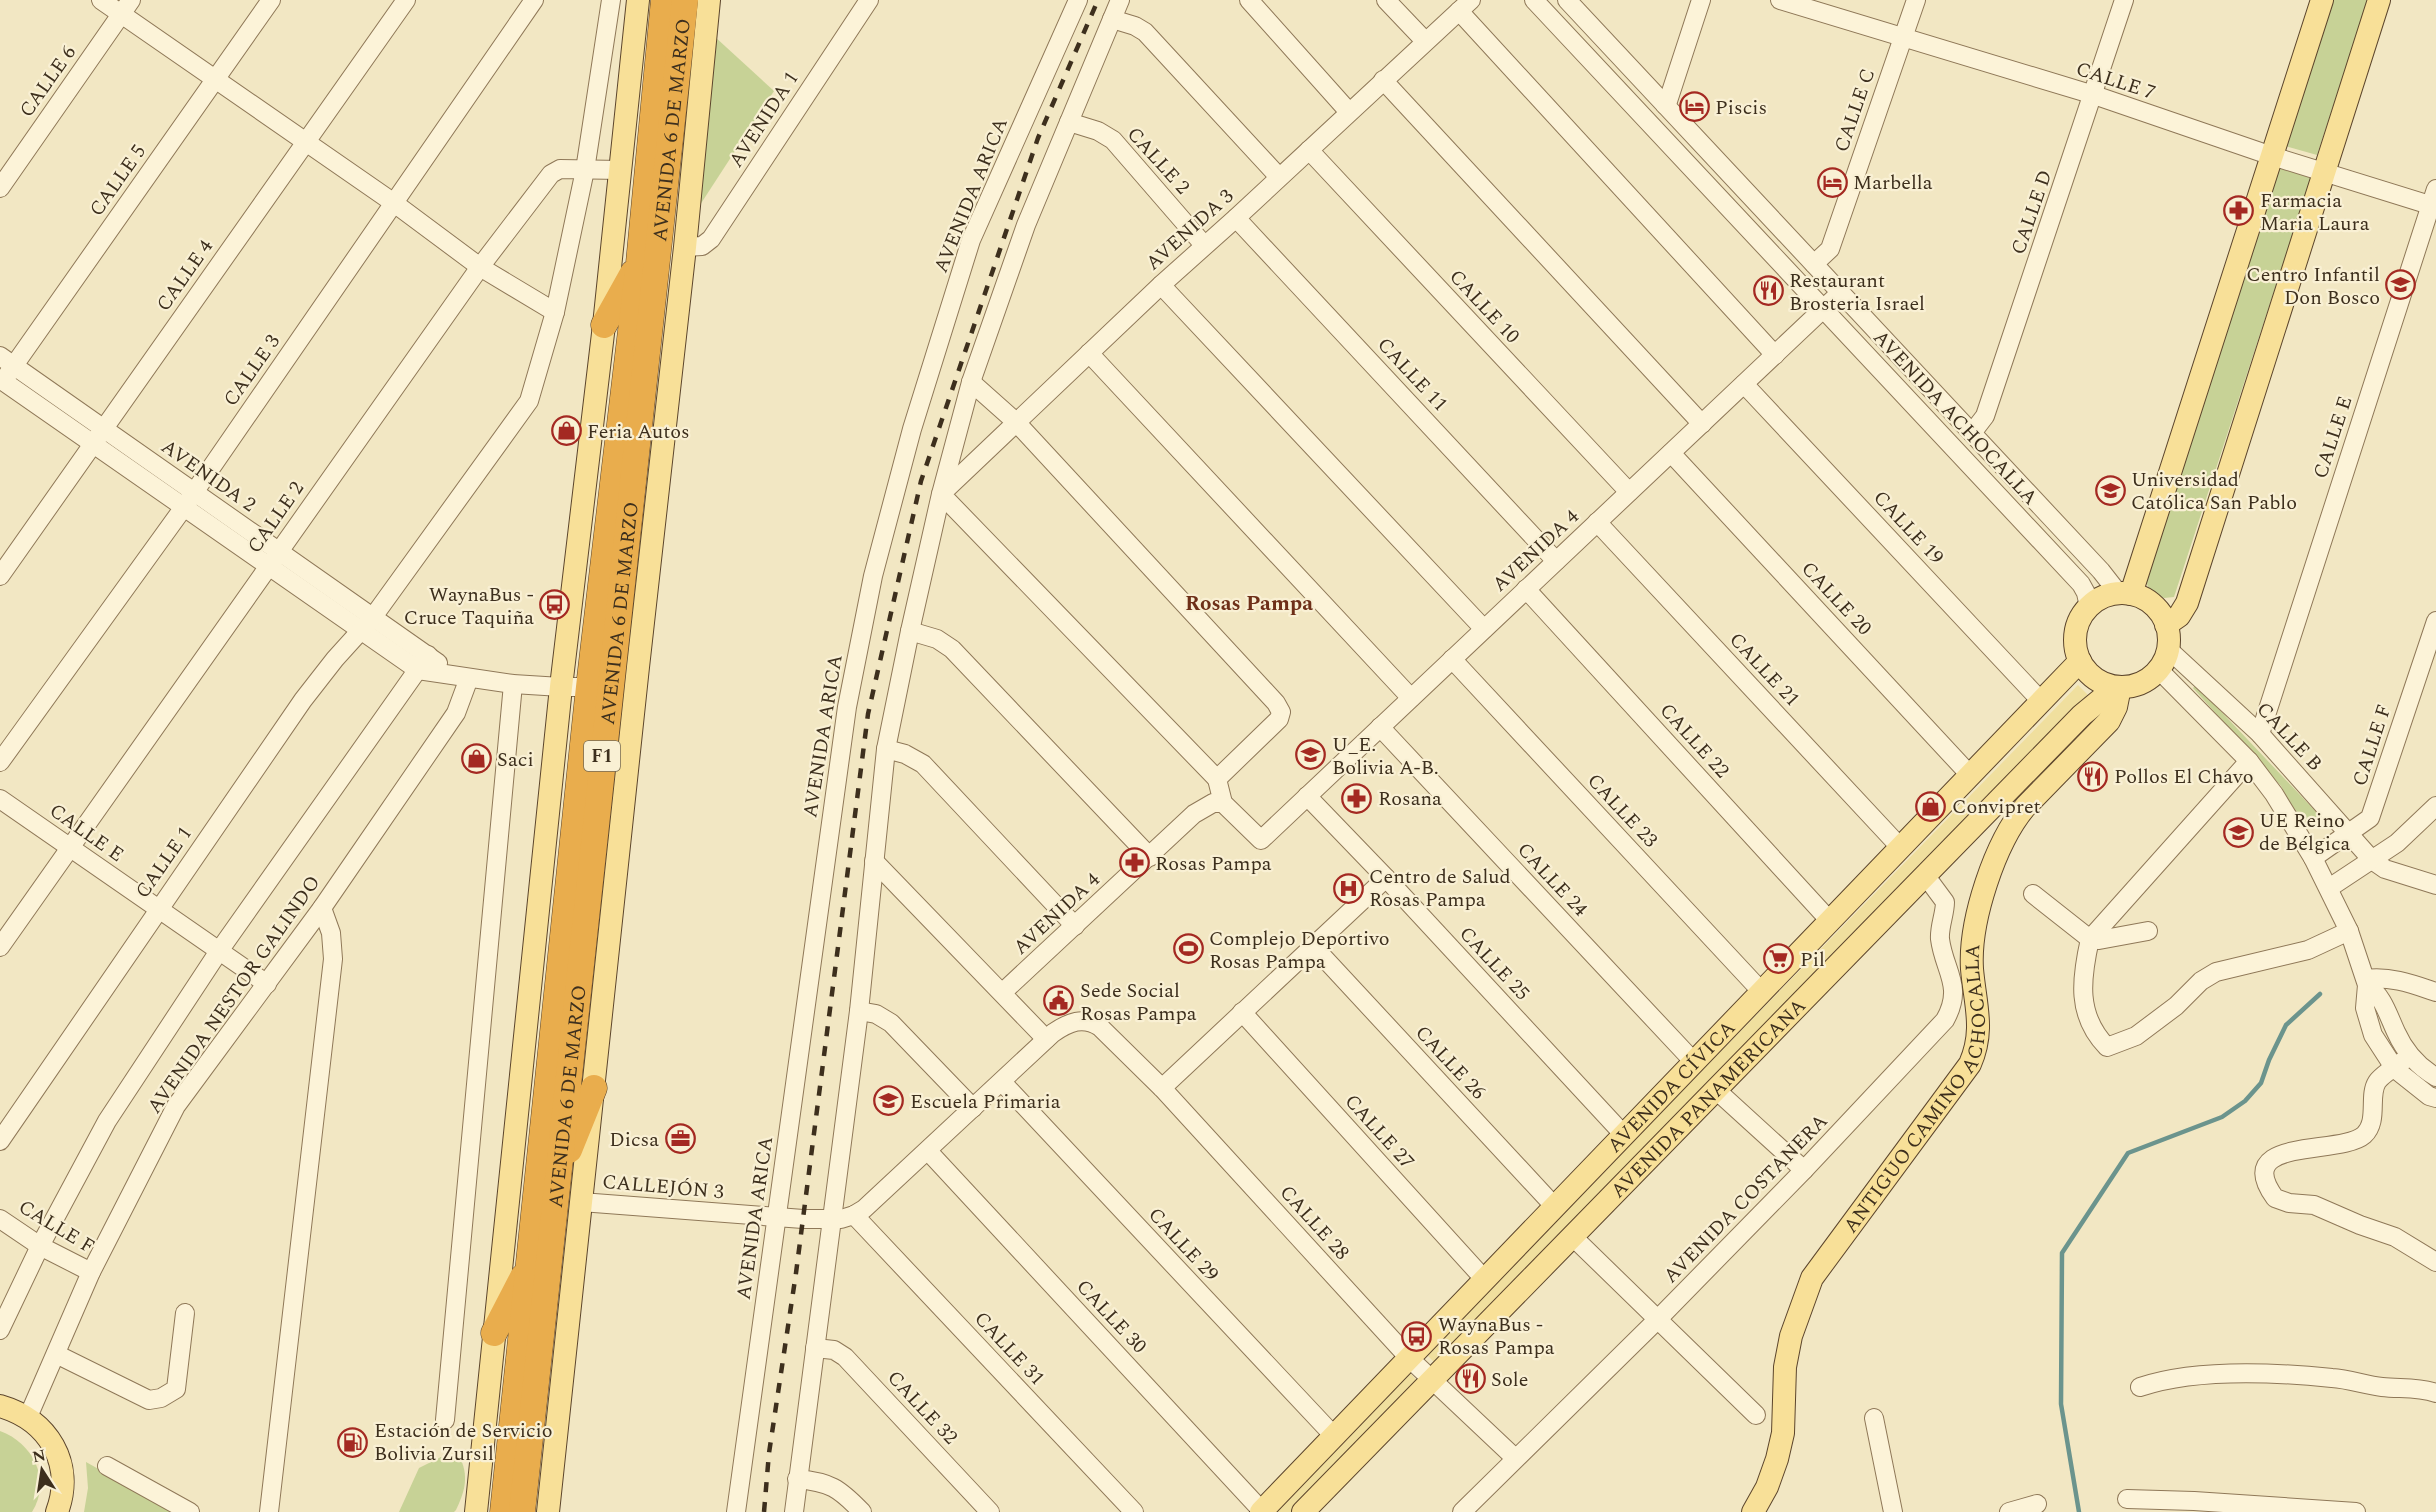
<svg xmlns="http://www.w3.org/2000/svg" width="2436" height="1512" font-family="Spectral,serif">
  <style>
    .green { fill: #c7d296 }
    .sand { fill: #f0df9e }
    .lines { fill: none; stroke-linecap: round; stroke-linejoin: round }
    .stream { stroke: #6b948d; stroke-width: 4.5 }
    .minor-casing { stroke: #8f7858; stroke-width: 20 }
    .major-casing { stroke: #5c452c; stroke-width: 24 }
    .highway-casing { stroke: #5c452c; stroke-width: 27 }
    .minor { stroke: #fcf3d8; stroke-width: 18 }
    .major { stroke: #f8e098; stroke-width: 22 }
    .highway { stroke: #e9ad4d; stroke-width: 26 }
    .rail { stroke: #3d2f1d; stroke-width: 4.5; stroke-dasharray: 10 10; stroke-linecap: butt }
    .labels { text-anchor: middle; stroke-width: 4.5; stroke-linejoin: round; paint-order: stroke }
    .shield { fill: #f9f0d4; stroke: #756954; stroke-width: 1.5 }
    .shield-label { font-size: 18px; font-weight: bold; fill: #3d2f1d }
    .street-label { font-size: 20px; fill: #3d2f1d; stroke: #f9f0d4 }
    .poi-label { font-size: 20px; fill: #3d2f1d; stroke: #f9f0d4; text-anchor: start }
    .neighbourhood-label { font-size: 21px; font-weight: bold; fill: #6e2f18; stroke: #f9f0d4 }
  </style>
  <rect width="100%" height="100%" fill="#f2e7c3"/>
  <g class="green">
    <path d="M 2332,0 L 2368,0 L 2317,155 L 2285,146 Z"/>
    <path d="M 714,36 L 774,91 L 698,208 Z"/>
    <path d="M 2279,166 L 2312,175 L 2174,597 L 2164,598 L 2149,590 L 2145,578 Z"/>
    <path d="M 2196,685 L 2319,815 L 2318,818 L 2302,827 L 2281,786 L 2193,688 Z"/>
    <path d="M 0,1431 C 33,1443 52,1480 32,1512 L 0,1512 Z"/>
    <path d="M 441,1457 L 461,1460 C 469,1478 464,1493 456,1510 L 454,1512 L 399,1512 L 419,1468 Z"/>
    <path d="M 86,1462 L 175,1512 L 84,1512 L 88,1488 Z"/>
  </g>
  <g class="sand">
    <path d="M 2078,685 L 2088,695 L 1436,1364 L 1426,1354 Z"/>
    <path d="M 1409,1372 L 1418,1382 L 1291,1512 L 1272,1512 Z"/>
  </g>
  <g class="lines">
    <path class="stream" d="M 2079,1512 L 2061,1404 L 2062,1253 L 2128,1153 L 2222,1117 L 2245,1101 L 2261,1083 L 2269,1060 L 2286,1025 L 2320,994"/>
    <defs>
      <g id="minor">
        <path d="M 101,0 L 394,203 L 480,267 L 555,312"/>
        <path d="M 1249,0 L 1349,112"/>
        <path d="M 1386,0 L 1425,41"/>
        <path d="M 1534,0 L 2081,584 L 2086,593 L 2089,607"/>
        <path d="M 1567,0 L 2101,571 L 2119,594"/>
        <path d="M 1780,0 L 2094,95 L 2272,156 L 2436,207"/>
        <path d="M 1459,11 L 1775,355"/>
        <path d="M 1112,19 L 1135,26 L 1145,32 L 1279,177"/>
        <path d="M 1383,80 L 1702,424"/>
        <path d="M 1665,105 L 1668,101 L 1701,0"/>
        <path d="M 1069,122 L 1098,131 L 1113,140 L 1204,245"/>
        <path d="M 1309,150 L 1629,492"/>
        <path d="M 0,188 L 131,0"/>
        <path d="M 1236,218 L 1556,561"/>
        <path d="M 685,247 L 702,246 L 711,239 L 869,0"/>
        <path d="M 1814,264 L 1830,249 L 1916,0"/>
        <path d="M 1161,285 L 1484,629"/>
        <path d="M 1089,353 L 1411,698"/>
        <path d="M 0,356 L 438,663"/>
        <path d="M 8,374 L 271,0"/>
        <path d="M 0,379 L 418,670 L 513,684 L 561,687 L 589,687 L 598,683"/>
        <path d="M 971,382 L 1016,422 L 1276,703 L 1281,712 L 1279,719 L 1217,779 L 1223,803 L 1261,840 L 1840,293"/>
        <path d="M 1744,384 L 2041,701"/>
        <path d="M 1972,433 L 1985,416 L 2124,0"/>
        <path d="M 1671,453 L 1970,775"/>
        <path d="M 1597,522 L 1900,847"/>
        <path d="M 0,576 L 406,0"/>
        <path d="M 1526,589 L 1830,921"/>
        <path d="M 910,631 L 937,639 L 952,649 L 1150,857"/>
        <path d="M 2168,649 L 2260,734 L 2372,860 L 2385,869 L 2436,885"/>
        <path d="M 1452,659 L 1762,992"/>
        <path d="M 2159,670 L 2249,761 L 2274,794 L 2313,858 L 2349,931 L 2367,985 L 2365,1008 L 2373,1035 L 2395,1069 L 2429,1096 L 2436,1098"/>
        <path d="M 1380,727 L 1694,1062"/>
        <path d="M 2260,734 L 2436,189"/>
        <path d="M 886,749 L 905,754 L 923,764 L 1075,926"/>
        <path d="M 2249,761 L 2090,939 C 2081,979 2076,1015 2107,1047 L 2136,1036 L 2176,1006 L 2201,981 L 2216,972 L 2308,950 L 2349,931"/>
        <path d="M 0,762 L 184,507 L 534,0"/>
        <path d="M 1217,779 L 941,494 L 1161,285 L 1236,218 L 1471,0"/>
        <path d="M 1307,796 L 1386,878 L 1624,1135"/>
        <path d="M 0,799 L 267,984"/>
        <path d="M 2313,858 L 2370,818 L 2436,621"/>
        <path d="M 874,861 L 1046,1039"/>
        <path d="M 2329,888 L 2397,843 L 2436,806"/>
        <path d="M 2033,894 L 2090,939 L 2099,940 L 2148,931"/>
        <path d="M 1313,946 L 1555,1207"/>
        <path d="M 0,947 L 480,267 L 551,174 L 560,169 L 621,170"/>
        <path d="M 2366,979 C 2391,976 2412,984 2436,992"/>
        <path d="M 2367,985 C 2383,996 2388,1015 2396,1032 C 2405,1052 2417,1066 2436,1077"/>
        <path d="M 1003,992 L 1194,814 L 1213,803 L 1223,803"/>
        <path d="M 859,1011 L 876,1014 L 891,1023 L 973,1108"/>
        <path d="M 1242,1012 L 1485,1280"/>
        <path d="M 2410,1056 C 2401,1063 2382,1074 2377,1082 C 2368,1096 2379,1121 2364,1135 C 2340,1156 2230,1136 2275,1198 L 2289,1203 L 2314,1205 L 2360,1225 L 2395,1237 L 2436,1262"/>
        <path d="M 1002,1082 L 1334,1436"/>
        <path d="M 1162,1088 L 1386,878"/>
        <path d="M 1715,1089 L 1804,1170"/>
        <path d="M 0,1141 L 303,700 L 335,659 L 373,617 L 529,401 L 555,312 L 585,170 L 611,0"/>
        <path d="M 928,1151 L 1262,1511"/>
        <path d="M 581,1202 L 803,1219 L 841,1219 L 854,1215 L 864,1209 L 1053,1033 C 1069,1022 1083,1016 1100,1027 L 1162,1088 L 1409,1358 L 1515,1458"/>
        <path d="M 854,1215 L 1134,1512"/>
        <path d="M 0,1219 L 40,1246 L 91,1272"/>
        <path d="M 1572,1236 L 1756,1415"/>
        <path d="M 0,1330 L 40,1246 L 107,1121 L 219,951 L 428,655"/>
        <path d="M 815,1348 L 834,1350 L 845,1357 L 990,1512"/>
        <path d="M 56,1354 L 149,1400 L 161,1398 L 176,1389 L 185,1313"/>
        <path d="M 2140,1387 C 2196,1368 2273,1372 2332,1378 C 2349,1379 2365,1385 2382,1387 C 2400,1389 2418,1387 2436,1393"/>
        <path d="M 28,1417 L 91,1272 L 176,1106 L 322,908 L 456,713 L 469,678"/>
        <path d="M 1874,1418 L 1893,1512"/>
        <path d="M 445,1420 L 513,684"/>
        <path d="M 107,1466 L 190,1512"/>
        <path d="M 797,1479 C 830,1482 839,1488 862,1512"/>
        <path d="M 2127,1499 L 2194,1501 L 2356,1512"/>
        <path d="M 269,1512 L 333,959 L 331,933 L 322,908"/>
        <path d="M 736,1512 L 847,707 L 873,576 L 912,429 L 971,240 L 1078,0"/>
        <path d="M 794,1512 L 859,1011 L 886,749 L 910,631 L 941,494 L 971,382 L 1026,225 L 1120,0"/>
        <path d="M 1462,1512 L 1658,1319 L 1804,1170 L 1945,1020 C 1964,986 1944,971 1940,939 C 1939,927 1945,914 1945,902 L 1925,875"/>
        <path d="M 2009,1512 L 2037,1504"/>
      </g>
      <g id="major">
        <circle cx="2122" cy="640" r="47"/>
        <path d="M 2131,594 L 2322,0"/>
        <path d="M 2166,625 L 2179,616 L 2187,603 L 2379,0"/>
        <path d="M 0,1406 C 48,1420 75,1463 57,1512"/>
        <path d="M 476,1512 L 561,687 L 604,325 L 638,0"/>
        <path d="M 548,1512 L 638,667 L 685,247 L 709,0"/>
        <path id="s1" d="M 1261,1512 L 2080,661"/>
        <path id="s2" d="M 1303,1512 L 2082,715 L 2116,687"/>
        <path id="s3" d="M 1753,1512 L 1767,1487 L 1777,1459 L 1783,1433 L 1785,1367 L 1791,1336 L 1812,1278 L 1970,1064 C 1985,1030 1975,1004 1972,969 C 1969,921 1995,842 2026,806 L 2109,721 L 2116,707 L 2120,687"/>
      </g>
      <g id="highway">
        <path d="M 604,325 L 633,273"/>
        <path d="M 569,1150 L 594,1088"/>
        <path d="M 494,1333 L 523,1277"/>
        <path d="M 503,1512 L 589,687 L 639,263 L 664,0"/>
        <path id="s4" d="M 522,1512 L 685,0"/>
      </g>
    </defs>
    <use href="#minor" class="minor-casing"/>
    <use href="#major" class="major-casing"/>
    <use href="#highway" class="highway-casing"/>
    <use href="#minor" class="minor"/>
    <use href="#major" class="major"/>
    <use href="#highway" class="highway"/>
    <path class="rail" d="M 764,1512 L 769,1453 L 796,1273 L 868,714 L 921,481 L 1038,138 L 1098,0"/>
  </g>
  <defs>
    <symbol id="hotel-ring" viewBox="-11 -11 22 22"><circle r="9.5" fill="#f9f0d4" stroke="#a42922" stroke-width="1.5"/><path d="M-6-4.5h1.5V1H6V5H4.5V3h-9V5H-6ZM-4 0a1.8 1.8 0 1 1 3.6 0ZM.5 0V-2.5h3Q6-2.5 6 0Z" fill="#a42922"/></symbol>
    <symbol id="pharmacy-ring" viewBox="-11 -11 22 22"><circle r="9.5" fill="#f9f0d4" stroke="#a42922" stroke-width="1.5"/><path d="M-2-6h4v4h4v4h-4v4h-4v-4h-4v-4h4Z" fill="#a42922"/></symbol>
    <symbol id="school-ring" viewBox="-11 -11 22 22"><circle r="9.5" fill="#f9f0d4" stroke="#a42922" stroke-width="1.5"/><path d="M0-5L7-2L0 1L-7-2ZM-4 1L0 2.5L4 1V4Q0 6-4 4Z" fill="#a42922"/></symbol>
    <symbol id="restaurant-ring" viewBox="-11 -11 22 22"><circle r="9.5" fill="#f9f0d4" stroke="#a42922" stroke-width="1.5"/><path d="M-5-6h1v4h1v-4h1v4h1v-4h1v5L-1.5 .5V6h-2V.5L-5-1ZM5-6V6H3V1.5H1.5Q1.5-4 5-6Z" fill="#a42922"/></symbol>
    <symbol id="shop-ring" viewBox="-11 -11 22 22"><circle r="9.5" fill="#f9f0d4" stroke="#a42922" stroke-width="1.5"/><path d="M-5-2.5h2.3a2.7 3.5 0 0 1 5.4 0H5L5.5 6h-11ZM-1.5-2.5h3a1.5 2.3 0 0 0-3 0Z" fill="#a42922"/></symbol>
    <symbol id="university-ring" viewBox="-11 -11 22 22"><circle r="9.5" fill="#f9f0d4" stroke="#a42922" stroke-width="1.5"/><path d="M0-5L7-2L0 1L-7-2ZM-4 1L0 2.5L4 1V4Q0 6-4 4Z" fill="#a42922"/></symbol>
    <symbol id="bus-ring" viewBox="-11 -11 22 22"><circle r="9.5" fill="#f9f0d4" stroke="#a42922" stroke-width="1.5"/><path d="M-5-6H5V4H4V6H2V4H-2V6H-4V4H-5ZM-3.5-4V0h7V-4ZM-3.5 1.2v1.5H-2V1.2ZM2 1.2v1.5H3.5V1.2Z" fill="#a42922"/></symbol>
    <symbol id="hospital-ring" viewBox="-11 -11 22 22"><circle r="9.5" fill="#f9f0d4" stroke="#a42922" stroke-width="1.5"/><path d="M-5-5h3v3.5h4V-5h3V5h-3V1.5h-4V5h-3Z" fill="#a42922"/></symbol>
    <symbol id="stadium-ring" viewBox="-11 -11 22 22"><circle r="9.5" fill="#f9f0d4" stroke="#a42922" stroke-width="1.5"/><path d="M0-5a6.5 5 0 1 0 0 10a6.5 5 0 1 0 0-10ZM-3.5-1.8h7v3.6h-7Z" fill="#a42922"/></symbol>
    <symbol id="supermarket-ring" viewBox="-11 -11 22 22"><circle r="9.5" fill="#f9f0d4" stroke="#a42922" stroke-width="1.5"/><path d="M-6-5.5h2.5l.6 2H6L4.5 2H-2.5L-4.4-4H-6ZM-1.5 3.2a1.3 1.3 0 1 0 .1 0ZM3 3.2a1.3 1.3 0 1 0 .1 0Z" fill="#a42922"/></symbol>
    <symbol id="civic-ring" viewBox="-11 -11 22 22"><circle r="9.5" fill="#f9f0d4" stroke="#a42922" stroke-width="1.5"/><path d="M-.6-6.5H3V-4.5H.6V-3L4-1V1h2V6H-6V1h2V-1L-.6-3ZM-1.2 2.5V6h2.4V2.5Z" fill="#a42922"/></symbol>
    <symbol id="office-ring" viewBox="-11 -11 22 22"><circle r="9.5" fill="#f9f0d4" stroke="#a42922" stroke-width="1.5"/><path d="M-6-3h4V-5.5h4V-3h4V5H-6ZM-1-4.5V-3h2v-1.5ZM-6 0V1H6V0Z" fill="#a42922"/></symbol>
    <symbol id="fuel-ring" viewBox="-11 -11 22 22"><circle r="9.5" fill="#f9f0d4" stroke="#a42922" stroke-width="1.5"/><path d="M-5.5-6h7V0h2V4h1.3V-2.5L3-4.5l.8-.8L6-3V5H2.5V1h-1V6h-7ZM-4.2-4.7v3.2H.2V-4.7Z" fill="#a42922"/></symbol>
  </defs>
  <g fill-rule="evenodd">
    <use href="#hotel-ring" x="1678" y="90" width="33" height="33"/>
    <use href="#hotel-ring" x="1816" y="166" width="33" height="33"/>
    <use href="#pharmacy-ring" x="2222" y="194" width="33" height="33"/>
    <use href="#school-ring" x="2384" y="268" width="33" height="33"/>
    <use href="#restaurant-ring" x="1752" y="274" width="33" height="33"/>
    <use href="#shop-ring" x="550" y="414" width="33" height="33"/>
    <use href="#university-ring" x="2094" y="474" width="33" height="33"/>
    <use href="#bus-ring" x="538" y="588" width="33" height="33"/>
    <use href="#school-ring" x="1294" y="738" width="33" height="33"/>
    <use href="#shop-ring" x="460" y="742" width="33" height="33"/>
    <use href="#restaurant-ring" x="2076" y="760" width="33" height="33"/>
    <use href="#pharmacy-ring" x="1340" y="782" width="33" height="33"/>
    <use href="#shop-ring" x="1914" y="790" width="33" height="33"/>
    <use href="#school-ring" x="2222" y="816" width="33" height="33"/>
    <use href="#pharmacy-ring" x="1118" y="846" width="33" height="33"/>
    <use href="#hospital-ring" x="1332" y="872" width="33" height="33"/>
    <use href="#stadium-ring" x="1172" y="932" width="33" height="33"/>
    <use href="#supermarket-ring" x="1762" y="942" width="33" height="33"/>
    <use href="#civic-ring" x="1042" y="984" width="33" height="33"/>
    <use href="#school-ring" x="872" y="1084" width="33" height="33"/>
    <use href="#office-ring" x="664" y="1122" width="33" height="33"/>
    <use href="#bus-ring" x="1400" y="1320" width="33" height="33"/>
    <use href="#restaurant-ring" x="1454" y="1362" width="33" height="33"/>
    <use href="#fuel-ring" x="336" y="1426" width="33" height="33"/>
  </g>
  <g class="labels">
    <rect class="shield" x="584" y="741" width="36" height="30" rx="4.5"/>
    <g class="shield-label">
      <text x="602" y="762">F1</text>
    </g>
    <g class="street-label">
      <text transform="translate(2116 80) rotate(18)" y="7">CALLE 7</text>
      <text transform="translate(47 81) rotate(-55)" y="7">CALLE 6</text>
      <text transform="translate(1854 110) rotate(-71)" y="7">CALLE C</text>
      <text transform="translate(763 119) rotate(-57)" y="7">AVENIDA 1</text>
      <text dy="7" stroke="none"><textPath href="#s4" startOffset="1390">AVENIDA 6 DE MARZO</textPath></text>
      <text transform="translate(1159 160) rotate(48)" y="7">CALLE 2</text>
      <text transform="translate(117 180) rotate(-55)" y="7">CALLE 5</text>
      <text transform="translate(970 195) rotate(-68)" y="7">AVENIDA ARICA</text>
      <text transform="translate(2031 212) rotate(-71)" y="7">CALLE D</text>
      <text transform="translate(1189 229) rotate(-42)" y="7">AVENIDA 3</text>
      <text transform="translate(184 275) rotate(-55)" y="7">CALLE 4</text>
      <text transform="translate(1485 306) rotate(47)" y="7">CALLE 10</text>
      <text transform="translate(251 370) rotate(-55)" y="7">CALLE 3</text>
      <text transform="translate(1413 374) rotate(47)" y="7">CALLE 11</text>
      <text transform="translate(1956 417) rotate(47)" y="7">AVENIDA ACHOCALLA</text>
      <text transform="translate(2332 437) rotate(-72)" y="7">CALLE E</text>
      <text transform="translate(209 475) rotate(35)" y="7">AVENIDA 2</text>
      <text transform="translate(275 517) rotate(-55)" y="7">CALLE 2</text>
      <text transform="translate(1909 527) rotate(47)" y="7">CALLE 19</text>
      <text transform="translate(1535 550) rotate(-43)" y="7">AVENIDA 4</text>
      <text transform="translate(1837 598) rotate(47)" y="7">CALLE 20</text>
      <text dy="7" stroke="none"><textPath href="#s4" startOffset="904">AVENIDA 6 DE MARZO</textPath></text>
      <text transform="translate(1765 669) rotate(47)" y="7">CALLE 21</text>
      <text transform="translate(822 736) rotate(-81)" y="7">AVENIDA ARICA</text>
      <text transform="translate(2290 736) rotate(47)" y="7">CALLE B</text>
      <text transform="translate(1695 740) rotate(48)" y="7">CALLE 22</text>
      <text transform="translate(2371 745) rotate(-72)" y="7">CALLE F</text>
      <text transform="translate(1623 810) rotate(47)" y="7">CALLE 23</text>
      <text transform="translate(87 832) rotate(35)" y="7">CALLE E</text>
      <text transform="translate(163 862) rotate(-55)" y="7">CALLE 1</text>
      <text transform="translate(1553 879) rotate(47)" y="7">CALLE 24</text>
      <text transform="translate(1056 913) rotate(-43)" y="7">AVENIDA 4</text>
      <text transform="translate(1495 963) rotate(47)" y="7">CALLE 25</text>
      <text transform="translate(233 994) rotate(-55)" y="7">AVENIDA NESTOR GALINDO</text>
      <text transform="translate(1451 1062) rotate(47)" y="7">CALLE 26</text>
      <text dy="7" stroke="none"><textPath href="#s3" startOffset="468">ANTIGUO CAMINO ACHOCALLA</textPath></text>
      <text dy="7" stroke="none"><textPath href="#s1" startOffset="591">AVENIDA CÍVICA</textPath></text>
      <text dy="7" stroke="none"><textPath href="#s4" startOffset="418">AVENIDA 6 DE MARZO</textPath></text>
      <text dy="7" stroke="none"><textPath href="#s2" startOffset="579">AVENIDA PANAMERICANA</textPath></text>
      <text transform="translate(1380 1131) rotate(48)" y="7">CALLE 27</text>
      <text transform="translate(663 1186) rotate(5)" y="7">CALLEJÓN 3</text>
      <text transform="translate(1745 1198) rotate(-46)" y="7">AVENIDA COSTANERA</text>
      <text transform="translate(754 1218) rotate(-82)" y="7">AVENIDA ARICA</text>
      <text transform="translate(1315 1222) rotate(48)" y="7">CALLE 28</text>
      <text transform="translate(57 1226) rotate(31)" y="7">CALLE F</text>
      <text transform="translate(1184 1244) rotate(47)" y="7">CALLE 29</text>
      <text transform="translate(1112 1316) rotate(47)" y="7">CALLE 30</text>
      <text transform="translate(1010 1348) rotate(47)" y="7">CALLE 31</text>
      <text transform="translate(923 1407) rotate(47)" y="7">CALLE 32</text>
    </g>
    <g class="poi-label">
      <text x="1715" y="114">Piscis</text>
      <text x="1853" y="189">Marbella</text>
      <text x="2260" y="207">Farmacia<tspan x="2260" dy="23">Maria Laura</tspan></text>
      <text x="2380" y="281" text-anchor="end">Centro Infantil<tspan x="2380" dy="23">Don Bosco</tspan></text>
      <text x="1789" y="287">Restaurant<tspan x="1789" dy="23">Brosteria Israel</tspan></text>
      <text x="587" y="438">Feria Autos</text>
      <text x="2131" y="486">Universidad<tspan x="2131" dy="23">Católica San Pablo</tspan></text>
      <text x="534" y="601" text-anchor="end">WaynaBus -<tspan x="534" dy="23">Cruce Taquiña</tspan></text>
      <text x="1332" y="751">U_E.<tspan x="1332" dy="23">Bolivia A-B.</tspan></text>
      <text x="497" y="766">Saci</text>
      <text x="2114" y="783">Pollos El Chavo</text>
      <text x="1378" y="805">Rosana</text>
      <text x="1952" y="813">Convipret</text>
      <text x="2259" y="827">UE Reino<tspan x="2259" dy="23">de Bélgica</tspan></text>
      <text x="1155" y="870">Rosas Pampa</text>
      <text x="1369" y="883">Centro de Salud<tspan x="1369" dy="23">Rosas Pampa</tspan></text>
      <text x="1209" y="945">Complejo Deportivo<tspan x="1209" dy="23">Rosas Pampa</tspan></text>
      <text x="1800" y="966">Pil</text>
      <text x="1080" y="997">Sede Social<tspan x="1080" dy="23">Rosas Pampa</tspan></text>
      <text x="910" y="1108">Escuela Primaria</text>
      <text x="659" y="1146" text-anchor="end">Dicsa</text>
      <text x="1438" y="1331">WaynaBus -<tspan x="1438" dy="23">Rosas Pampa</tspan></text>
      <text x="1491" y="1386">Sole</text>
      <text x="374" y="1437">Estación de Servicio<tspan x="374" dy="23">Bolivia Zursil</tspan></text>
    </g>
    <g class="neighbourhood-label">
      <text x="1249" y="610">Rosas Pampa</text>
    </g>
  </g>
  <g transform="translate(42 1470) rotate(348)" stroke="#f9f0d4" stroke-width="4.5" paint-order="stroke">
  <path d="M0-4.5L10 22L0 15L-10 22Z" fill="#3d2f1d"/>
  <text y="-9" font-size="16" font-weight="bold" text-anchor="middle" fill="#3d2f1d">N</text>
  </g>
</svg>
